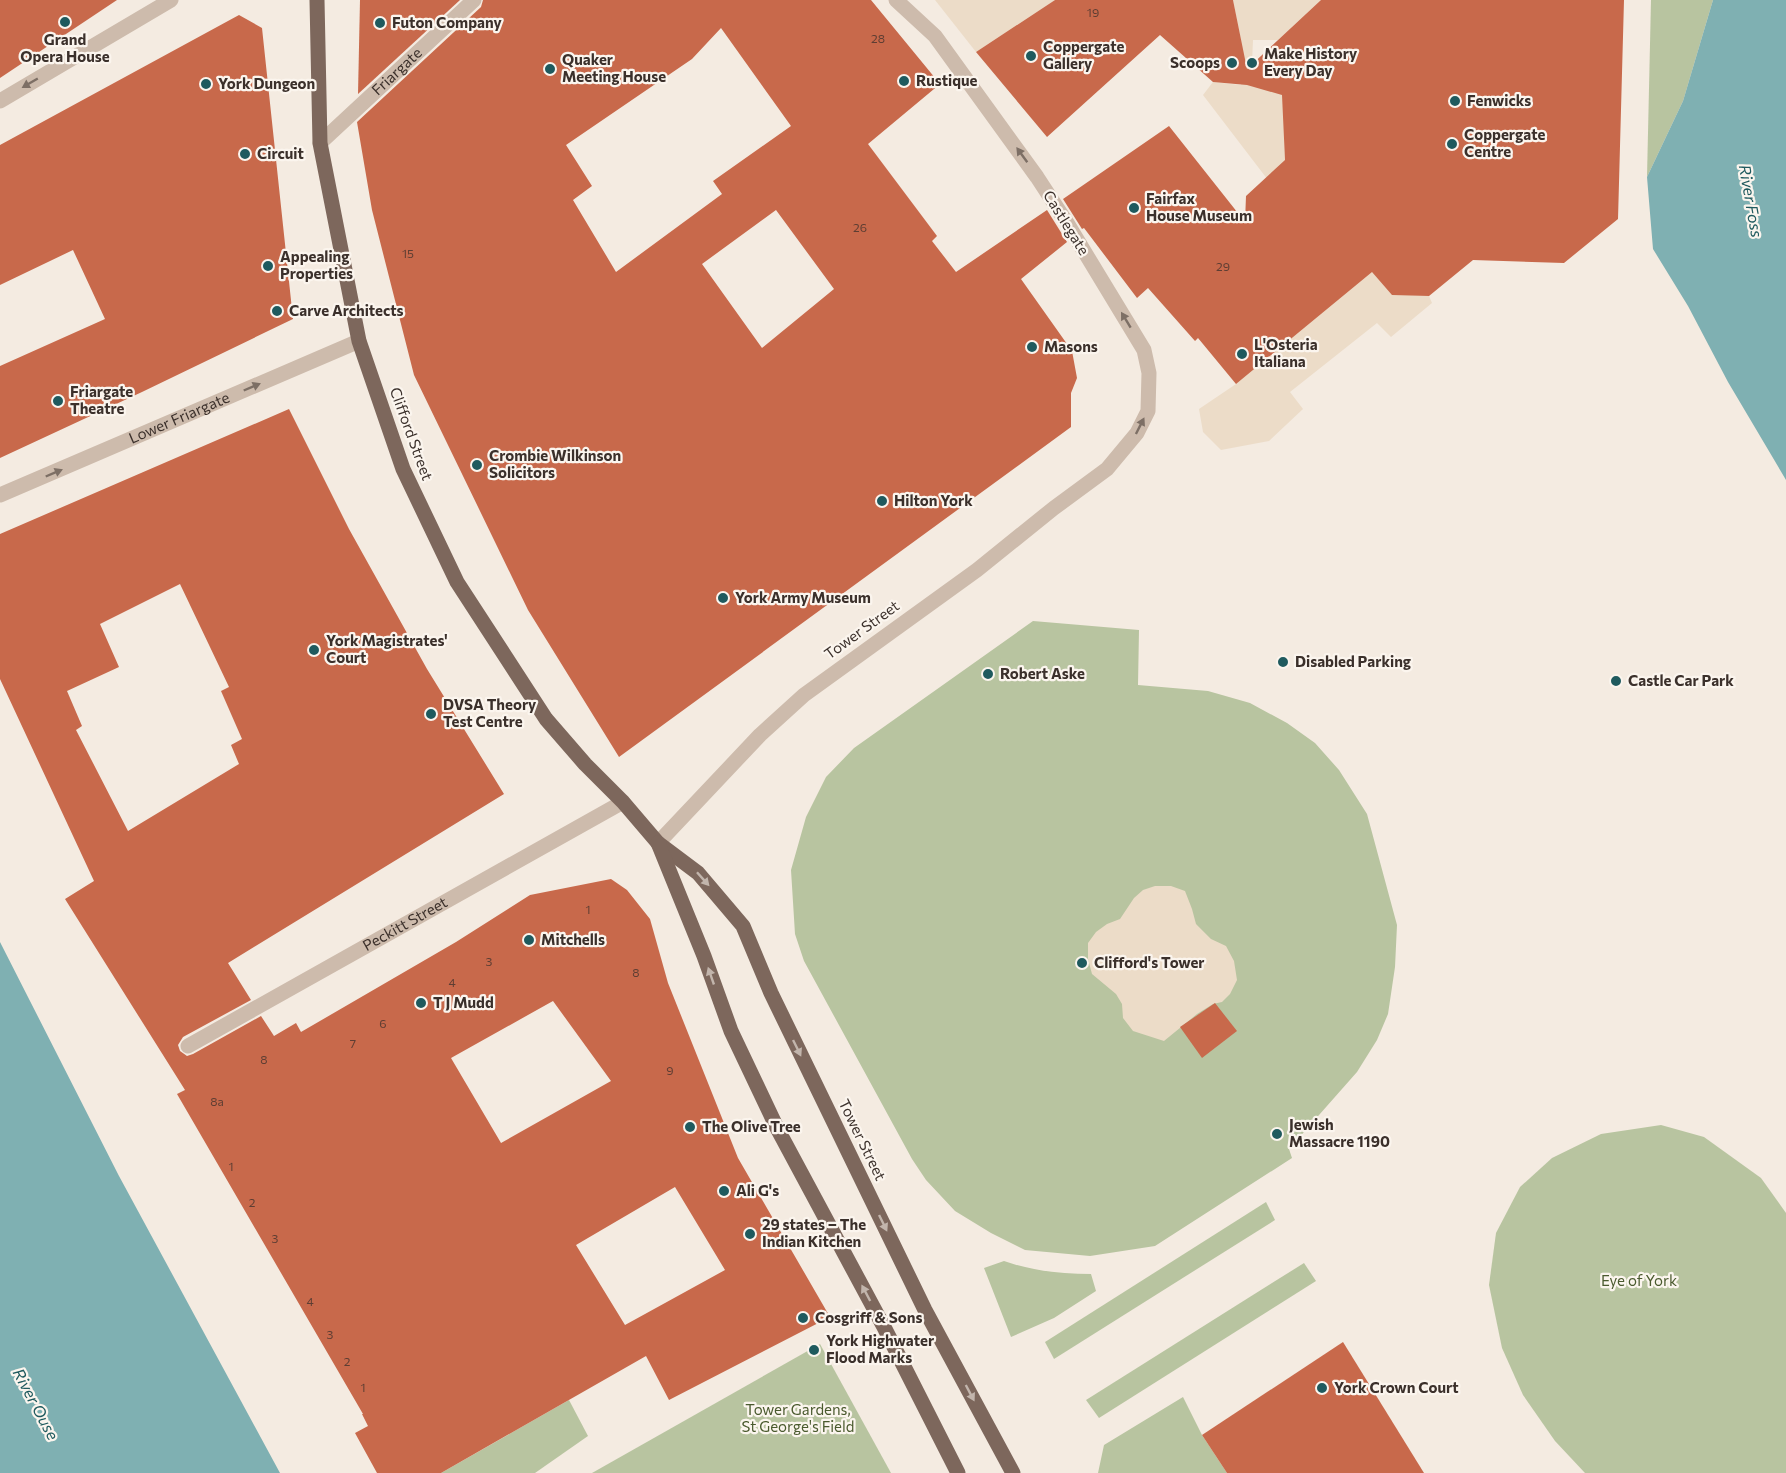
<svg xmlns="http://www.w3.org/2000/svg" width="1786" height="1473" font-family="Commissioner,sans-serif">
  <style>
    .green { fill: #b8c4a0 }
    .plaza { fill: #ecdcc8 }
    .water { fill: #7fb0b2 }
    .building { fill: #c8694b; fill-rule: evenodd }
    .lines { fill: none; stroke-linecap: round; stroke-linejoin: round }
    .minor { stroke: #cdbbac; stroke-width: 15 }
    .major { stroke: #7d675c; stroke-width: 15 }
    .oneway { fill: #7d6f65 }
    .oneway2 { fill: #c2b5ac }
    .poi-dot { fill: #1f5a5e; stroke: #fbf5ee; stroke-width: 2 }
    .labels { text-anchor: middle; stroke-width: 4.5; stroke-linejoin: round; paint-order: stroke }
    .number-label { font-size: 12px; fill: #5e3e33 }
    .poi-label { font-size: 15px; font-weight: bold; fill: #3b302b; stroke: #fbf5ee; text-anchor: start }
    .street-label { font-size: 15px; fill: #3b302b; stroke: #fbf5ee }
    .park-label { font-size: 15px; fill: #4a5a2e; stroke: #fbf5ee }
    .water-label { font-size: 16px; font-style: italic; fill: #1f5a5e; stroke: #fbf5ee }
  </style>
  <rect width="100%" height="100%" fill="#f4ebe1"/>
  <g class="green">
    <path d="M 1651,0 L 1713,0 L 1683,101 L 1647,177 Z"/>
    <path d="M 1033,621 L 1139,630 L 1138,685 L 1208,691 L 1250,703 L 1287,723 L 1315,743 L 1339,770 L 1367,814 L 1397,925 L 1395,967 L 1388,1014 L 1377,1040 L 1357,1072 L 1289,1149 L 1292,1158 L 1155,1246 L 1090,1256 L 1025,1250 L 991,1233 L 955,1211 L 926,1180 L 912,1159 L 804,961 L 795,934 L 791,870 L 806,817 L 826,777 L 854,748 Z"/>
    <path d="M 1661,1125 L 1704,1137 L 1761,1178 L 1786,1213 L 1786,1473 L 1585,1473 L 1555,1441 L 1523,1395 L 1502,1348 L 1489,1285 L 1496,1233 L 1520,1187 L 1552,1158 L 1601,1134 Z"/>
    <path d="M 1266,1202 L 1275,1220 L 1054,1359 L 1045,1342 Z"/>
    <path d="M 1004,1261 C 1032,1271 1061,1274 1091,1274 L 1096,1291 L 1054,1318 L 1011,1337 L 984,1268 Z"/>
    <path d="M 1304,1263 L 1316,1281 L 1099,1418 L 1086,1400 Z"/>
    <path d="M 820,1344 L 891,1473 L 592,1473 Z"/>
    <path d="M 1183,1397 L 1202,1435 L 1227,1473 L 1098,1473 L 1104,1445 Z"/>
    <path d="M 569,1400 L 588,1436 L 535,1473 L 441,1473 Z"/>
  </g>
  <g class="plaza">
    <path d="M 935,0 L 1055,0 L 976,52 Z"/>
    <path d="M 1233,0 L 1321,0 L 1278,40 L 1253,40 L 1251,86 L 1276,88 L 1299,113 L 1284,127 L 1285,160 L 1337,219 L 1360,258 L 1392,294 L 1429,296 L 1432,303 L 1391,337 L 1377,323 L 1290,392 L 1303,409 L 1269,441 L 1221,450 L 1203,432 L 1199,409 L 1236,384 L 1281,197 L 1203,95 L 1213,82 L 1241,85 L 1241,40 Z"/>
    <path d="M 1155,886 L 1171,886 L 1185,891 L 1192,909 L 1196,924 L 1211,939 L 1226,946 L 1234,961 L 1237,980 L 1230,994 L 1222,1002 L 1213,1004 L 1197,1014 L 1164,1041 L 1133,1031 L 1123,1018 L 1122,1004 L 1116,994 L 1092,974 L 1088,959 L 1088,943 L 1096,932 L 1107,924 L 1120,919 L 1134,898 L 1143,890 Z"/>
  </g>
  <g class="water">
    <path d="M 1713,0 L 1786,0 L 1786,480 L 1728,382 L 1688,306 L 1653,249 L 1647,177 L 1683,101 Z"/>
    <path d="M 0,942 L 119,1176 L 280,1473 L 0,1473 Z"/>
  </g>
  <g class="building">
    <path d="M 0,0 L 117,0 L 0,78 Z"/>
    <path d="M 360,0 L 460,0 L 358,94 Z"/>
    <path d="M 483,0 L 871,0 L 940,84 L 868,144 L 937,236 L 932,241 L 956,272 L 1047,210 L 1067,242 L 1021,279 L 1072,351 L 1077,378 L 1071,393 L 1071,427 L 619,757 L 528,610 L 414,375 L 372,210 L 357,122 L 481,7 ZM 721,28 L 791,126 L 713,181 L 722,194 L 616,272 L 573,200 L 592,186 L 566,145 L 692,59 ZM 776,210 L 834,289 L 762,348 L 702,264 Z"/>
    <path d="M 1055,0 L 1233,0 L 1247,69 L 1321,0 L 1624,0 L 1618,219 L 1564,263 L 1473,260 L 1429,296 L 1392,295 L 1372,272 L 1236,384 L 1198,338 L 1195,341 L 1148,288 L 1137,298 L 1084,228 L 1082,229 L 1063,199 L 1169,126 L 1245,222 L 1246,196 L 1285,160 L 1282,95 L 1247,85 L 1213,82 L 1160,35 L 1047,137 L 976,52 Z"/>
    <path d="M 239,15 L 262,28 L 293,319 L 142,392 L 0,458 L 0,366 L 105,319 L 73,250 L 0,285 L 0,145 Z"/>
    <path d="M 289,409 L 349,529 L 427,669 L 504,794 L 228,963 L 251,1000 L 183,1037 L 178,1045 L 180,1051 L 187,1056 L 193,1054 L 261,1016 L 274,1036 L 296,1023 L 301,1032 L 456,942 L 530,895 L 611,879 L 627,890 L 650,919 L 668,983 L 738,1158 L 830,1317 L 669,1400 L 646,1356 L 441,1473 L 377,1473 L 355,1433 L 368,1426 L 362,1414 L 363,1414 L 177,1094 L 185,1090 L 65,899 L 94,881 L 0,679 L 0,534 ZM 180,584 L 229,687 L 221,691 L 242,739 L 231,745 L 239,764 L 128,831 L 76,730 L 82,726 L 67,691 L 119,667 L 100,624 ZM 553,1001 L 611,1081 L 501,1143 L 451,1058 ZM 675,1187 L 725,1270 L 625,1325 L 576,1245 Z"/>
    <path d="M 1215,1003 L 1237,1031 L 1202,1058 L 1180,1027 Z"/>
    <path d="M 1343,1342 L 1424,1473 L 1227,1473 L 1202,1435 Z"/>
  </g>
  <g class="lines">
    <g class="minor">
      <path d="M 0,101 L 171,0"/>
      <path id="s1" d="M 320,143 L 474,0"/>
      <path id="s2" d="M 0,495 L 359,341"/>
      <path d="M 658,843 L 760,735 L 804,695 L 977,570 L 1054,508 L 1107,469 L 1137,433 L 1148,411 L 1149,373 L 1144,350 L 1067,223 L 1037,177 L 935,36 L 896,0"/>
      <path id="s3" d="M 188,1046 L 623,802"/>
    </g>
    <g class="major">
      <path d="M 317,0 L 320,143 L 359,341 L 403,469 L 457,582 L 546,719 L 585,764 L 623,802 L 658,843 L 698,873 L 743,926 L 771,993 L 925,1310 L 1013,1473"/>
      <path d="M 658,843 L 704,956 L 731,1031 L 777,1128 L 885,1329 L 958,1473"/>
    </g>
  </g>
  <defs><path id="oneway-solid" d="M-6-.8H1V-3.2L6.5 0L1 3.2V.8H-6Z" transform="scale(1.5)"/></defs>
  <g class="oneway">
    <use href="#oneway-solid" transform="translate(30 83) rotate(150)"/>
    <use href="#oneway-solid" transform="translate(1022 155) rotate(-126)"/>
    <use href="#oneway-solid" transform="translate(1126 320) rotate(-121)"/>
    <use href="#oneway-solid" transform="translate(252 387) rotate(-23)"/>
    <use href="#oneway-solid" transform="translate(1140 426) rotate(-63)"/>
    <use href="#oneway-solid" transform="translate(54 473) rotate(-23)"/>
  </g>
  <g class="oneway2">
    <use href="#oneway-solid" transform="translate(703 879) rotate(48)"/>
    <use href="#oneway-solid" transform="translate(711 976) rotate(-109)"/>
    <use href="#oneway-solid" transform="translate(797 1048) rotate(64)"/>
    <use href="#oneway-solid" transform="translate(883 1223) rotate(64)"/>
    <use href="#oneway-solid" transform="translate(866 1293) rotate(-118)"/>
    <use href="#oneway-solid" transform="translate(970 1393) rotate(62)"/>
  </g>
  <g class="poi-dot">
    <circle cx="65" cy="22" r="6"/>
    <circle cx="380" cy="23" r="6"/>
    <circle cx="1031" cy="56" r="6"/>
    <circle cx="1232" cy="63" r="6"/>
    <circle cx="1252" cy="63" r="6"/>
    <circle cx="550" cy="69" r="6"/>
    <circle cx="904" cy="81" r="6"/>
    <circle cx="206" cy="84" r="6"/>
    <circle cx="1455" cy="101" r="6"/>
    <circle cx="1452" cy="144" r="6"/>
    <circle cx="245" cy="154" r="6"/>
    <circle cx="1134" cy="208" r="6"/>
    <circle cx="268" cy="266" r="6"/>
    <circle cx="277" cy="311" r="6"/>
    <circle cx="1032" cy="347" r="6"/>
    <circle cx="1242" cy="354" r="6"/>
    <circle cx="58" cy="401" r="6"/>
    <circle cx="477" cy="465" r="6"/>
    <circle cx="882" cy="501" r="6"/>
    <circle cx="723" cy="598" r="6"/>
    <circle cx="314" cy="650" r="6"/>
    <circle cx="1283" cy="662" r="6"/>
    <circle cx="988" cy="674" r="6"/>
    <circle cx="1616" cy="681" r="6"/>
    <circle cx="431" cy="714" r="6"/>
    <circle cx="529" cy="940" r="6"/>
    <circle cx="1082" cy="963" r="6"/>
    <circle cx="421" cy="1003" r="6"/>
    <circle cx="690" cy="1127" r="6"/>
    <circle cx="1277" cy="1134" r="6"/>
    <circle cx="724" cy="1191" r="6"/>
    <circle cx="750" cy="1234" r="6"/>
    <circle cx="803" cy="1318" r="6"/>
    <circle cx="814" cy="1350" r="6"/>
    <circle cx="1322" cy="1388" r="6"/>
  </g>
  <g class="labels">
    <g class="number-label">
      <text x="1093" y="17">19</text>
      <text x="878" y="43">28</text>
      <text x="860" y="232">26</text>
      <text x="408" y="258">15</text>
      <text x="1223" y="271">29</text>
      <text x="588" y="914">1</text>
      <text x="489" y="966">3</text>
      <text x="636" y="977">8</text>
      <text x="452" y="987">4</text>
      <text x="383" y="1028">6</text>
      <text x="353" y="1048">7</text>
      <text x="264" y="1064">8</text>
      <text x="670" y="1075">9</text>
      <text x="217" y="1106">8a</text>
      <text x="231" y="1171">1</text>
      <text x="252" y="1207">2</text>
      <text x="275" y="1243">3</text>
      <text x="310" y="1306">4</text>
      <text x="330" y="1339">3</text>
      <text x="347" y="1366">2</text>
      <text x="363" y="1392">1</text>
    </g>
    <g class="poi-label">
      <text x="392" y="28">Futon Company</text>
      <text x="65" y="45" text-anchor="middle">Grand<tspan x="65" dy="17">Opera House</tspan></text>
      <text x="1043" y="52">Coppergate<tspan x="1043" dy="17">Gallery</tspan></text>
      <text x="1264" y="59">Make History<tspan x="1264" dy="17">Every Day</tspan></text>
      <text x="562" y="65">Quaker<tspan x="562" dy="17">Meeting House</tspan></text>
      <text x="1220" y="68" text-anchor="end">Scoops</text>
      <text x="916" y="86">Rustique</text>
      <text x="218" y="89">York Dungeon</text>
      <text x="1467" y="106">Fenwicks</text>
      <text x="1464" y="140">Coppergate<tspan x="1464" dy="17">Centre</tspan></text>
      <text x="257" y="159">Circuit</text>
      <text x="1146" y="204">Fairfax<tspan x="1146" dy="17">House Museum</tspan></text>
      <text x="280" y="262">Appealing<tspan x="280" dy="17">Properties</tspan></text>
      <text x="289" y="316">Carve Architects</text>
      <text x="1254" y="350">L'Osteria<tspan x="1254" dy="17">Italiana</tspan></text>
      <text x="1044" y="352">Masons</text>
      <text x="70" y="397">Friargate<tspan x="70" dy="17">Theatre</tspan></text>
      <text x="489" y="461">Crombie Wilkinson<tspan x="489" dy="17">Solicitors</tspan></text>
      <text x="894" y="506">Hilton York</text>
      <text x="735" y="603">York Army Museum</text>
      <text x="326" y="646">York Magistrates'<tspan x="326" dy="17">Court</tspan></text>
      <text x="1295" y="667">Disabled Parking</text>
      <text x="1000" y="679">Robert Aske</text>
      <text x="1628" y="686">Castle Car Park</text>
      <text x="443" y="710">DVSA Theory<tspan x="443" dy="17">Test Centre</tspan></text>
      <text x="541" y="945">Mitchells</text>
      <text x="1094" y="968">Clifford's Tower</text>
      <text x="433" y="1008">T J Mudd</text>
      <text x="1289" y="1130">Jewish<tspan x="1289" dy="17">Massacre 1190</tspan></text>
      <text x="702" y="1132">The Olive Tree</text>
      <text x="736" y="1196">Ali G's</text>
      <text x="762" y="1230">29 states – The<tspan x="762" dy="17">Indian Kitchen</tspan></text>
      <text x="815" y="1323">Cosgriff &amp; Sons</text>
      <text x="826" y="1346">York Highwater<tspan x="826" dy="17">Flood Marks</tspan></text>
      <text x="1334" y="1393">York Crown Court</text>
    </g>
    <g class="street-label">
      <text dy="5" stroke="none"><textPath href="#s1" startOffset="105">Friargate</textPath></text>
      <text transform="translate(1066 223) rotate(58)" y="5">Castlegate</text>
      <text dy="5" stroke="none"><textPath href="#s2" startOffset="195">Lower Friargate</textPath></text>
      <text transform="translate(411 434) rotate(70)" y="5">Clifford Street</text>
      <text transform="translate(862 630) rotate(-36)" y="5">Tower Street</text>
      <text dy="5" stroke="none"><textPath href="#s3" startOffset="249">Peckitt Street</textPath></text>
      <text transform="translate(862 1140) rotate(64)" y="5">Tower Street</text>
    </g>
    <g class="park-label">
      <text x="1639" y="1286">Eye of York</text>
      <text x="798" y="1415">Tower Gardens,<tspan x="798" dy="17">St George's Field</tspan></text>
    </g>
    <g class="water-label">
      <text transform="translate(1751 201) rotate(80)" y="6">River Foss</text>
      <text transform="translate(36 1404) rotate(62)" y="6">River Ouse</text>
    </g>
  </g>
</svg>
